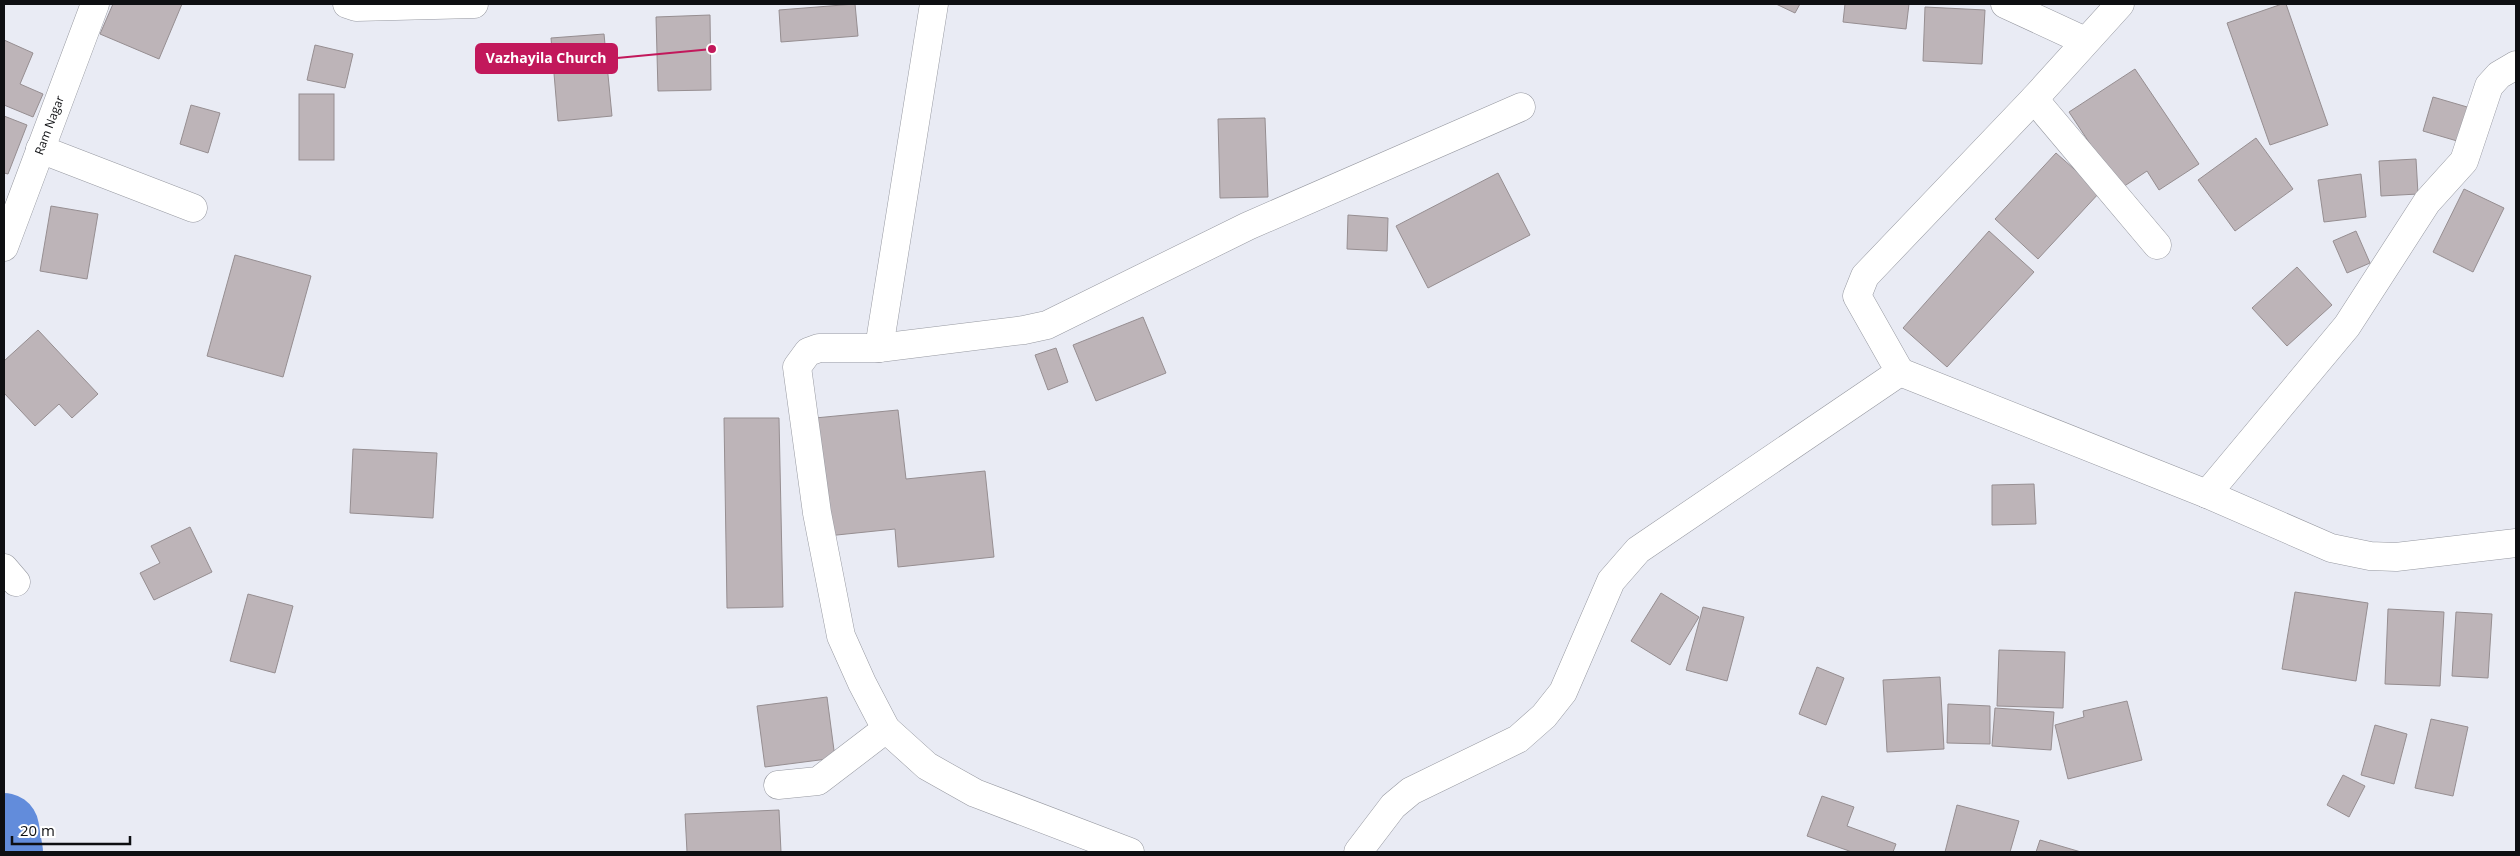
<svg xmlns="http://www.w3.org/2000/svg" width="2520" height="856" font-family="'Open Sans',sans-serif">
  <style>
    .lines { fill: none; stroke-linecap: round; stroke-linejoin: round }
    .river { stroke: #628cdb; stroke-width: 70 }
    .building { fill: #bdb4b8; stroke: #968e91 }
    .street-casing { stroke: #9799a1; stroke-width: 29 }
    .secondary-casing { stroke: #9799a1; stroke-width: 29 }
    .street { stroke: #fff; stroke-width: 28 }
    .secondary { stroke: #fff; stroke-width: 28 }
    .labels { text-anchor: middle; stroke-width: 4; stroke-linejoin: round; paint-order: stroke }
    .street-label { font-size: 12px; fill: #0e0f12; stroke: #fff }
    .leader { fill: none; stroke: #c2185b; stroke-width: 2 }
    .callout-dot { fill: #c2185b; stroke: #fff; stroke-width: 2 }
    .callout { fill: #c2185b; stroke: #c2185b; stroke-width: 2 }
    .callout-label { font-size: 14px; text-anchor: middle; font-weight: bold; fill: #fff }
  </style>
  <rect width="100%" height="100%" fill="#e9ebf4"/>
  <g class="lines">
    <path class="river" d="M 4,828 L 8,852"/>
  </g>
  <g class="building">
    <path d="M 113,4 L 182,4 L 159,59 L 100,34 Z"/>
    <path d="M 855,4 L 858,36 L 781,42 L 779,10 Z"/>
    <path d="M 1776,4 L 1800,4 L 1795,13 Z"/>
    <path d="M 1845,4 L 1909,4 L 1906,29 L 1843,22 Z"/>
    <path d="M 2282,4 L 2286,4 L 2328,125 L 2270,145 L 2227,23 Z"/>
    <path d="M 1925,7 L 1985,10 L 1982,64 L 1923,61 Z"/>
    <path d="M 710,15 L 711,90 L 658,91 L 656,17 Z"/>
    <path d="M 604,34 L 612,116 L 558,121 L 551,38 Z"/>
    <path d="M 4,40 L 33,53 L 20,84 L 43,94 L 33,117 L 4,105 Z"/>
    <path d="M 315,45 L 353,54 L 345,88 L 307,80 Z"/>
    <path d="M 2135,69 L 2199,164 L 2159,190 L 2147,171 L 2120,189 L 2069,112 Z"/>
    <rect x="299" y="94" width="35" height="66"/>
    <path d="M 2433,97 L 2474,109 L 2464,143 L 2423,131 Z"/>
    <path d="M 191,105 L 220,113 L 208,153 L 180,144 Z"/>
    <path d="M 4,116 L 27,125 L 8,174 L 4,173 Z"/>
    <path d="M 1265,118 L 1268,197 L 1220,198 L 1218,119 Z"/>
    <path d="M 2256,138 L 2293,189 L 2235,231 L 2198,180 Z"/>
    <path d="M 2056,153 L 2100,192 L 2038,259 L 1995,219 Z"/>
    <path d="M 2416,159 L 2418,194 L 2381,196 L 2379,161 Z"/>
    <path d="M 1498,173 L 1530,235 L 1428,288 L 1396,226 Z"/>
    <path d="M 2361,174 L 2366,217 L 2324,222 L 2318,180 Z"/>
    <path d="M 2464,189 L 2504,208 L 2473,272 L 2433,252 Z"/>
    <path d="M 51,206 L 98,214 L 87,279 L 40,271 Z"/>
    <path d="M 1348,215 L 1388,218 L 1387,251 L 1347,249 Z"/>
    <path d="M 1989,231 L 2034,272 L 1947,367 L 1903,328 Z"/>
    <path d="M 2356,231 L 2370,263 L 2347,273 L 2333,241 Z"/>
    <path d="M 235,255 L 311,276 L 283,377 L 207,356 Z"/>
    <path d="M 2297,267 L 2332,305 L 2287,346 L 2252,308 Z"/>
    <path d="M 1143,317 L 1166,373 L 1096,401 L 1073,345 Z"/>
    <path d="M 38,330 L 98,394 L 72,418 L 59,404 L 35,426 L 4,393 L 4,361 Z"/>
    <path d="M 1056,348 L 1068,382 L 1048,390 L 1035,355 Z"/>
    <path d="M 898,410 L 906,479 L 985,471 L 994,557 L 898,567 L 895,529 L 827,536 L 815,418 Z"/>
    <path d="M 724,418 L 779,418 L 783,607 L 727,608 Z"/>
    <path d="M 353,449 L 437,453 L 433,518 L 350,513 Z"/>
    <path d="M 2034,484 L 2036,524 L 1992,525 L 1992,485 Z"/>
    <path d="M 190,527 L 212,572 L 154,600 L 140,573 L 160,563 L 151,546 Z"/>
    <path d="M 2295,592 L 2368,603 L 2356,681 L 2282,669 Z"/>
    <path d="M 1661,593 L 1699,617 L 1670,665 L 1631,641 Z"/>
    <path d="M 248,594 L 293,606 L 275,673 L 230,661 Z"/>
    <path d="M 1703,607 L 1744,617 L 1727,681 L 1686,670 Z"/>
    <path d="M 2388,609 L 2444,612 L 2440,686 L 2385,684 Z"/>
    <path d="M 2456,612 L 2492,614 L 2488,678 L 2452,676 Z"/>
    <path d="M 1999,650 L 2065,652 L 2063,708 L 1997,706 Z"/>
    <path d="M 1817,667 L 1844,678 L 1826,725 L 1799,714 Z"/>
    <path d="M 1940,677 L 1944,749 L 1887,752 L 1883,680 Z"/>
    <path d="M 827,697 L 835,758 L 765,767 L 757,706 Z"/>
    <path d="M 2127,701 L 2142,760 L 2068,779 L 2055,725 L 2084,717 L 2083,711 Z"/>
    <path d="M 1948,704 L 1990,706 L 1990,744 L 1947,743 Z"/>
    <path d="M 1995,708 L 2054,712 L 2051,750 L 1992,746 Z"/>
    <path d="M 2431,719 L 2468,727 L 2453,796 L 2415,788 Z"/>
    <path d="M 2375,725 L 2407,734 L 2394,784 L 2361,775 Z"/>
    <path d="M 2343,775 L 2365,786 L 2349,817 L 2327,805 Z"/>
    <path d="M 1822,796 L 1854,807 L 1847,826 L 1896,844 L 1893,852 L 1852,852 L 1807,836 Z"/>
    <path d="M 1957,805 L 2019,821 L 2010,852 L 1945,852 Z"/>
    <path d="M 779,810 L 781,852 L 687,852 L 685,814 Z"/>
    <path d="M 2040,840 L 2081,852 L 2036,852 Z"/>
  </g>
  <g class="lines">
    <defs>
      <g id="street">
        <path d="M 934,4 L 879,348 L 819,348 L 808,352 L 797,367 L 817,513 L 841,636 L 862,683 L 886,729 L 927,766 L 975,793 L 1130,852"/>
        <path d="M 2005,4 L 2085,41"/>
        <path d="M 2034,99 L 2157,245"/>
        <path d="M 40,149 L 193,208"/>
        <path id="s1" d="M 4,247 L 95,4"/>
        <path d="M 879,348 L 1024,330 L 1047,325 L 1248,226 L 1521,107"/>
        <path d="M 1900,372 L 2207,494 L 2331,548 L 2370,556 L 2396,557 L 2516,543"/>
        <path d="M 2207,494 L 2347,326 L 2427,202 L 2464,161 L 2489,86 L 2499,75 L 2516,65"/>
        <path d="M 4,568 L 16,582"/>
        <path d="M 778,785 L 818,781 L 886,729"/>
        <path d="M 1358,852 L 1393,806 L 1411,791 L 1518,739 L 1544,716 L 1563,692 L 1611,581 L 1638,550 L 1900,372 L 1857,296 L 1865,276 L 2034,99 L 2120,4"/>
      </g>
      <path id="secondary" d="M 347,4 L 356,7 L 474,4"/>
    </defs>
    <use href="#street" class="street-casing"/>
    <use href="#secondary" class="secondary-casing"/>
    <use href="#street" class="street"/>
    <use href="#secondary" class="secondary"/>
  </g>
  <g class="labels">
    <g class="street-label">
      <text dy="4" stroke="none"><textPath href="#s1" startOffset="130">Ram Nagar</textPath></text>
    </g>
  </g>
  <path class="leader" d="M712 49L617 58"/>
  <circle class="callout-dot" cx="712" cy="49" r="5"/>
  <rect class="callout" x="476" y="44" width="141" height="29" rx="5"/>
  <g class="callout-label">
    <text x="546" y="63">Vazhayila Church</text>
  </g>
  <rect width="2520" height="856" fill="none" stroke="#0e0f12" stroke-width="10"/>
  <path d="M12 836v8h118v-8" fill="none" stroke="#0e0f12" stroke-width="2.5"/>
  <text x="20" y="836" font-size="15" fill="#0e0f12" stroke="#ffffff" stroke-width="4" paint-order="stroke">20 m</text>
</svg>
